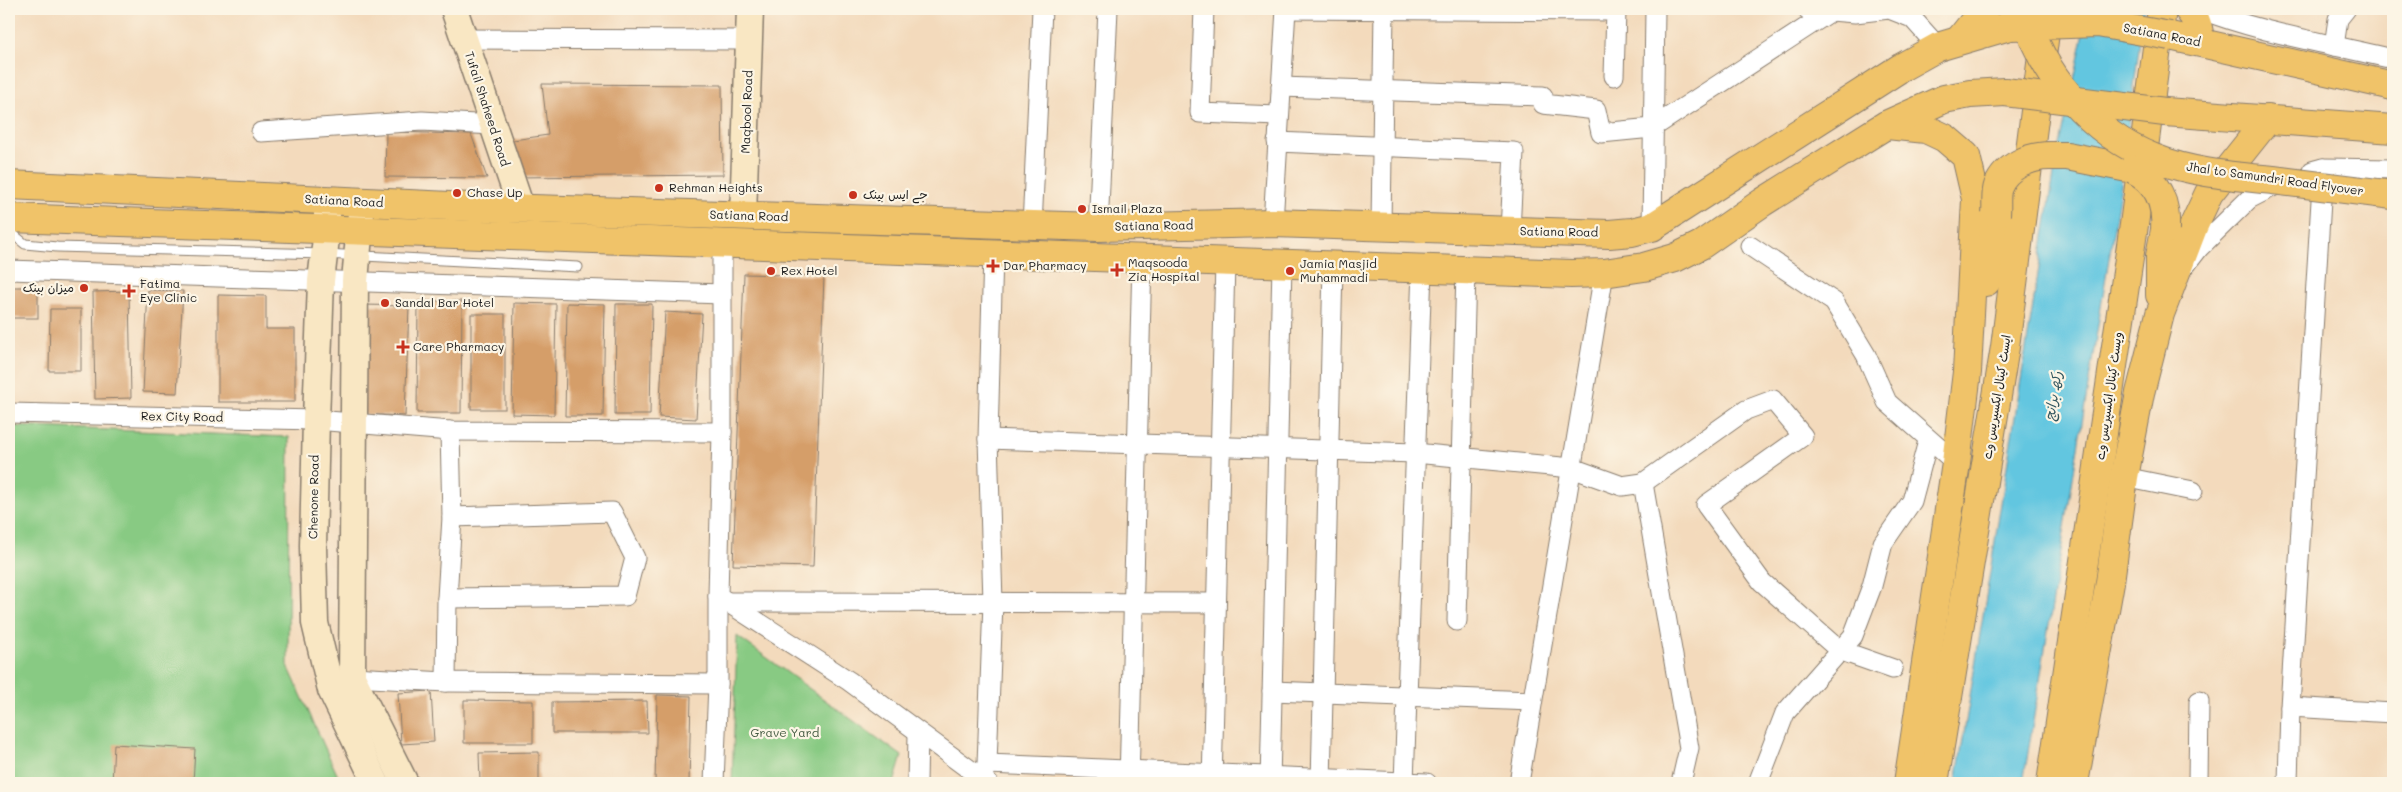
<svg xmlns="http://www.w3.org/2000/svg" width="2402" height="792" font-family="Mali,'Playpen Sans Arabic',sans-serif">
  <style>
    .green { fill: #88ca83; stroke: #527350 }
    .water { fill: #62c6e0; stroke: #3f717e }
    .building { fill: #d59e69 }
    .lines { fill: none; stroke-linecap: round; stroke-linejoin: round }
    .lane-casing { stroke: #887b6c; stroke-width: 11 }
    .street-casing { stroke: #887b6c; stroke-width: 21 }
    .secondary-casing { stroke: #887b6c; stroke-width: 29 }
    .primary-casing { stroke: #887b6c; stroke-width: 30 }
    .lane { stroke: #fff; stroke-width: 9 }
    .street { stroke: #fff; stroke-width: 19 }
    .secondary { stroke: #f9e7c3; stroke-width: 26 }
    .primary { stroke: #f0c369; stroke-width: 28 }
    .primary-bridge-casing { stroke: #887b6c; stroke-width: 30; stroke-linecap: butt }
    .primary-bridge { stroke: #f0c369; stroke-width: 28 }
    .poi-dot { fill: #c8321e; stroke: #fcf5e5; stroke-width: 2 }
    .labels { text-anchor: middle; stroke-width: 4.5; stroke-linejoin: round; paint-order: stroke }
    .street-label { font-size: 12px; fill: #1c1c1c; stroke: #fcf5e5 }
    .poi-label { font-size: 12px; fill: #1c1c1c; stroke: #fcf5e5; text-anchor: start }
    .park-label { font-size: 12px; fill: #425940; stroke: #fcf5e5 }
    .water-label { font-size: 14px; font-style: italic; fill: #345861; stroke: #fcf5e5 }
  </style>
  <rect width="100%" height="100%" fill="#fcf5e5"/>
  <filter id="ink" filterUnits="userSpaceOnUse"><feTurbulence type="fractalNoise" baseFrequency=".02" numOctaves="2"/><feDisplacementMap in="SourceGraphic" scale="10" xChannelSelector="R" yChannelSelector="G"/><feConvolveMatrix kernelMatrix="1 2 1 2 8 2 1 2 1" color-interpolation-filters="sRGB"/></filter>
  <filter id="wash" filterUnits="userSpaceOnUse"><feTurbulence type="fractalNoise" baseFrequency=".0096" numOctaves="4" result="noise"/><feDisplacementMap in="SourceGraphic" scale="20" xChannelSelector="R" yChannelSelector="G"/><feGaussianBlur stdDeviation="1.12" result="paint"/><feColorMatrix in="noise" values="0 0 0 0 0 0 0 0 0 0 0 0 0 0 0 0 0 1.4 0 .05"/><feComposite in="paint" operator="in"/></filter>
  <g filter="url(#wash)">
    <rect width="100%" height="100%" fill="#f3dabc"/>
    <g class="green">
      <path d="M 9,426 L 289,437 L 288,666 L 341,783 L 9,783 Z"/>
      <path d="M 737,636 L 902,756 L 894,783 L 732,783 Z"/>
    </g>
    <path class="water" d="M 2089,9 L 2144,9 L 2122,179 L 2023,783 L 1956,783 L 2055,168 Z"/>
    <g id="blocks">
      <g class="building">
        <path d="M 542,84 L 722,85 L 723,175 L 515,177 L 506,141 L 548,135 Z"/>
        <path d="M 386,132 L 471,134 L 487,178 L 385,177 Z"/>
        <path d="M 744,274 L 824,276 L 813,567 L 733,565 Z"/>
        <rect x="9" y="287" width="29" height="31"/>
        <path d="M 148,290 L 183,291 L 177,393 L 143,392 Z"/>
        <path d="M 129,291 L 131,398 L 95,399 L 93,292 Z"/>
        <path d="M 218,295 L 266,296 L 266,329 L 295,329 L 295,402 L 218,402 Z"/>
        <path d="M 418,301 L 462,301 L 461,413 L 417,413 Z"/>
        <path d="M 514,303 L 556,304 L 554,415 L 512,414 Z"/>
        <path d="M 567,303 L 605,304 L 603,416 L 565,416 Z"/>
        <path d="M 616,304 L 652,304 L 650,415 L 615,415 Z"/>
        <path d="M 364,305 L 409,306 L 405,416 L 360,414 Z"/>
        <path d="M 50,309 L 81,309 L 81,371 L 49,371 Z"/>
        <path d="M 665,312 L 702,314 L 696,419 L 659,417 Z"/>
        <rect x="471" y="314" width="34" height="95"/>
        <path d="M 431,691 L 434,742 L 401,744 L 398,693 Z"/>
        <path d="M 657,695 L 691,696 L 689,783 L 655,783 Z"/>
        <path d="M 464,700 L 533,701 L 533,743 L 464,743 Z"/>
        <path d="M 647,701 L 648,733 L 552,733 L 552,702 Z"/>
        <path d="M 114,744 L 195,749 L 193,783 L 112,783 Z"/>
        <path d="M 539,752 L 539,783 L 480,783 L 479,753 Z"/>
      </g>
    </g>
  </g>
  <g filter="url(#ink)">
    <use href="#blocks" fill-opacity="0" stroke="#887b6c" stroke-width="1"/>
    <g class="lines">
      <defs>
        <path id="lane" d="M 9,231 L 25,244 L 57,247 L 324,254 L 578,267"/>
        <g id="street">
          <path d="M 1204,9 L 1200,113 L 1279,116"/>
          <path d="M 1286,9 L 1616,11 L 1614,76"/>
          <path d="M 1807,9 L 1855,13 L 1889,9 L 1912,18 L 1938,47"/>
          <path d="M 2200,9 C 2263,34 2328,43 2393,59"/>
          <path d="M 464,39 L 749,40"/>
          <path d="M 2334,46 L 2338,19 L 2346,9"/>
          <path d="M 1281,87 L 1543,96 L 1543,104 L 1596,110 L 1601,133 L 1652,128 L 1830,12 L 1830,9"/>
          <path d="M 261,132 L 422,121 L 493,125"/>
          <path d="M 1277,142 L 1514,152 L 1510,231"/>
          <path d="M 2312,171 L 2323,168 L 2393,169"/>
          <path d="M 1273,223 L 1286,9"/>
          <path d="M 1381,226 L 1384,9"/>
          <path d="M 1032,227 L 1042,9"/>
          <path d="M 1652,227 L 1655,9"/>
          <path d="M 1098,229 L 1108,9"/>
          <path d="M 722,244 L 722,432 L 718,596 L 849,681 L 988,783"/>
          <path d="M 1750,246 L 1834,302 L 1866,355 L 1887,402 L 1956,463"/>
          <path d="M 2185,266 L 2199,248 L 2249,199 L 2284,181"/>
          <path d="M 9,270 L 722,294"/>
          <path d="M 9,413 L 316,420 L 450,431 L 722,432"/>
          <path d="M 988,439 L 1415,453 L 1572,468 L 1622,486 L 1643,483 L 1689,748 L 1681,783"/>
          <path d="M 2124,477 L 2193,491"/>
          <path d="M 1643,483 L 1746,410 L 1773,400 L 1803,436 L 1706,505 L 1762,582 L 1839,650 L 1893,669"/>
          <path d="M 447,598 L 625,596 L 635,558 L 612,512 L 452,517"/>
          <path d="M 728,602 L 1216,603"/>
          <path d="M 1457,621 L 1466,270"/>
          <path d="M 352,677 L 446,682 L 718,684"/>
          <path d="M 446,682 L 447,598 L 452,517 L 450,431"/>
          <path d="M 1272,691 L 1532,701"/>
          <path d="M 2290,707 L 2393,713"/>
          <path d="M 987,764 L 1427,783"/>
          <path d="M 714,783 L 718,684 L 718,596"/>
          <path d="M 917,783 L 918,734"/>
          <path d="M 980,783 L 987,764 L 993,602 L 988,439 L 993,253"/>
          <path d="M 1129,783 L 1142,259"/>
          <path d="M 1212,783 L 1225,262"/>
          <path d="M 1270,783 L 1282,264"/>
          <path d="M 1321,783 L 1333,266"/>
          <path d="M 1404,783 L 1422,269"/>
          <path d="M 1519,783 L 1604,273"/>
          <path d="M 1758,783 L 1785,713 L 1853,636 L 1872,586 L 1883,543 L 1912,501 L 1928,441"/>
          <path d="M 2198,783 L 2199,701"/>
          <path d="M 2288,783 L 2290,707 L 2323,168"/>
        </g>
        <g id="secondary">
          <path d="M 454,9 L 521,208"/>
          <path d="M 362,202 L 355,281 L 352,677 L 405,783"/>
          <path d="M 327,207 L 327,230 L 321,281 L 316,420 L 313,546 L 315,623 L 331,690 L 376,783"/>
          <path d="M 743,216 L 750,9"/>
        </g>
        <g id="primary">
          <path d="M 2188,9 C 2197,19 2199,29 2200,42"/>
          <path d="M 2170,36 L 2393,86"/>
          <path d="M 1960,39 L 1984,9"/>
          <path d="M 2165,112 L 2393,129"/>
          <path d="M 1887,125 L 1926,129 L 1945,138 L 1966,156 L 1976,199 L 1967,372 L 1956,463 L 1908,783"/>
          <path d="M 2050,156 L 2067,156 L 2133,169"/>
          <path d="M 9,185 L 471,207 L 1098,227 L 1273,223 L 1609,234 L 1632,232 L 1652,227 L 1902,67 L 1938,47 L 2009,26"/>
          <path d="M 9,218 L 1571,274 L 1604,273 L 1644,267 L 1675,258 L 1701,245 L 1763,202 L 1886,125 L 1944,99 L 1970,94 L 2005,92"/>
          <path d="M 1986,282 L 1996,214"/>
          <path d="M 2160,295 L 2160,256 L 2165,230"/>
          <path d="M 1934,783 L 2005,347 L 2048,9"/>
          <path d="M 2051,783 L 2134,225 L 2162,9"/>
          <path d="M 2074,783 L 2110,582 L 2124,477 L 2140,393 L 2160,314 L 2194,225 L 2209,193 L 2268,119"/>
        </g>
      </defs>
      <use href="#lane" class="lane-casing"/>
      <use href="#street" class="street-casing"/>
      <use href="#secondary" class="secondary-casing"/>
      <use href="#primary" class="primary-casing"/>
      <use href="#lane" class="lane"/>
      <use href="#street" class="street"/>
      <use href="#secondary" class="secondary"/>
      <use href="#primary" class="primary"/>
      <defs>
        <g id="primary-bridge">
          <path d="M 2024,9 C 2039,73 2092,134 2154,158 C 2191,173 2233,176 2273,180 C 2313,185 2353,190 2393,195"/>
          <path d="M 2011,26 L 2098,23 L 2170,36"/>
          <path d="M 2005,92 L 2165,112"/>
          <path d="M 2133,169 C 2158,181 2167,204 2165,230"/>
          <path d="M 1996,214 C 1997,206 1995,194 1998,186 C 2006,166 2030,156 2050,156"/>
        </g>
      </defs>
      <use href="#primary-bridge" class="primary-bridge-casing"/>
      <use href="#primary-bridge" class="primary-bridge"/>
    </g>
  </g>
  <g class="poi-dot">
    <circle cx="659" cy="188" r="5"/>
    <circle cx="457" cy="193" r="5"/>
    <circle cx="853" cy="195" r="5"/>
    <circle cx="1082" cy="209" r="5"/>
    <path d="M990.5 258.5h5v5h5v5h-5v5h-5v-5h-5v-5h5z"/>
    <path d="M1114.5 262.5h5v5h5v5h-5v5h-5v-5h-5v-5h5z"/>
    <circle cx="771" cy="271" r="5"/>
    <circle cx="1290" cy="271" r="5"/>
    <circle cx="84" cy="288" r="5"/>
    <path d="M126.5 283.5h5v5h5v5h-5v5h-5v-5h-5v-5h5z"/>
    <circle cx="385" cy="303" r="5"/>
    <path d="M400.5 339.5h5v5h5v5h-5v5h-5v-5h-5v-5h5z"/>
  </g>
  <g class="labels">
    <g class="street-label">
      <text transform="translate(2162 35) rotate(11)" y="4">Satiana Road</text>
      <text transform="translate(487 109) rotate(72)" y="4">Tufail Shaheed Road</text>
      <text transform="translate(747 112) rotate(-88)" y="4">Maqbool Road</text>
      <text transform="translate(2275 179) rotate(8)" y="4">Jhal to Samundri Road Flyover</text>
      <text transform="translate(344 201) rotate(3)" y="4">Satiana Road</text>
      <text transform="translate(749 216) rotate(2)" y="4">Satiana Road</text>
      <text transform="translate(1154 226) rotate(-1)" y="4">Satiana Road</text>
      <text transform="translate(1559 232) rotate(1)" y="4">Satiana Road</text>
      <text transform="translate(2109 396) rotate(-82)" y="4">ویسٹ کینال ایکسپریس وے</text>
      <text transform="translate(1997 397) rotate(-81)" y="4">ایسٹ کینال ایکسپریس وے</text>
      <text transform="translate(182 417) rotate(1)" y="4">Rex City Road</text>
      <text transform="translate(314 497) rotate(-89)" y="4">Chenone Road</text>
    </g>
    <g class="poi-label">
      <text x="669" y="192">Rehman Heights</text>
      <text x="467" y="197">Chase Up</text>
      <text x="863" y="199">جے ایس بینک</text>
      <text x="1092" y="213">Ismail Plaza</text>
      <text x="1128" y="267">Maqsooda<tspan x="1128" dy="14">Zia Hospital</tspan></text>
      <text x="1300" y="268">Jamia Masjid<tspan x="1300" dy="14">Muhammadi</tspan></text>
      <text x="1003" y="270">Dar Pharmacy</text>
      <text x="781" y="275">Rex Hotel</text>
      <text x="140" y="288">Fatima<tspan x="140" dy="14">Eye Clinic</tspan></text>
      <text x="74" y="292" text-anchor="end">میزان بینک</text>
      <text x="395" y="307">Sandal Bar Hotel</text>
      <text x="413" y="351">Care Pharmacy</text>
    </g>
    <g class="park-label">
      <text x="785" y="737">Grave Yard</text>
    </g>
    <g class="water-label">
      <text transform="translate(2053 396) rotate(-81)" y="5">رکھ برانچ</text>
    </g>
  </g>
  <rect width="2402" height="792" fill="none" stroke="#fcf5e5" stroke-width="30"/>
</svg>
